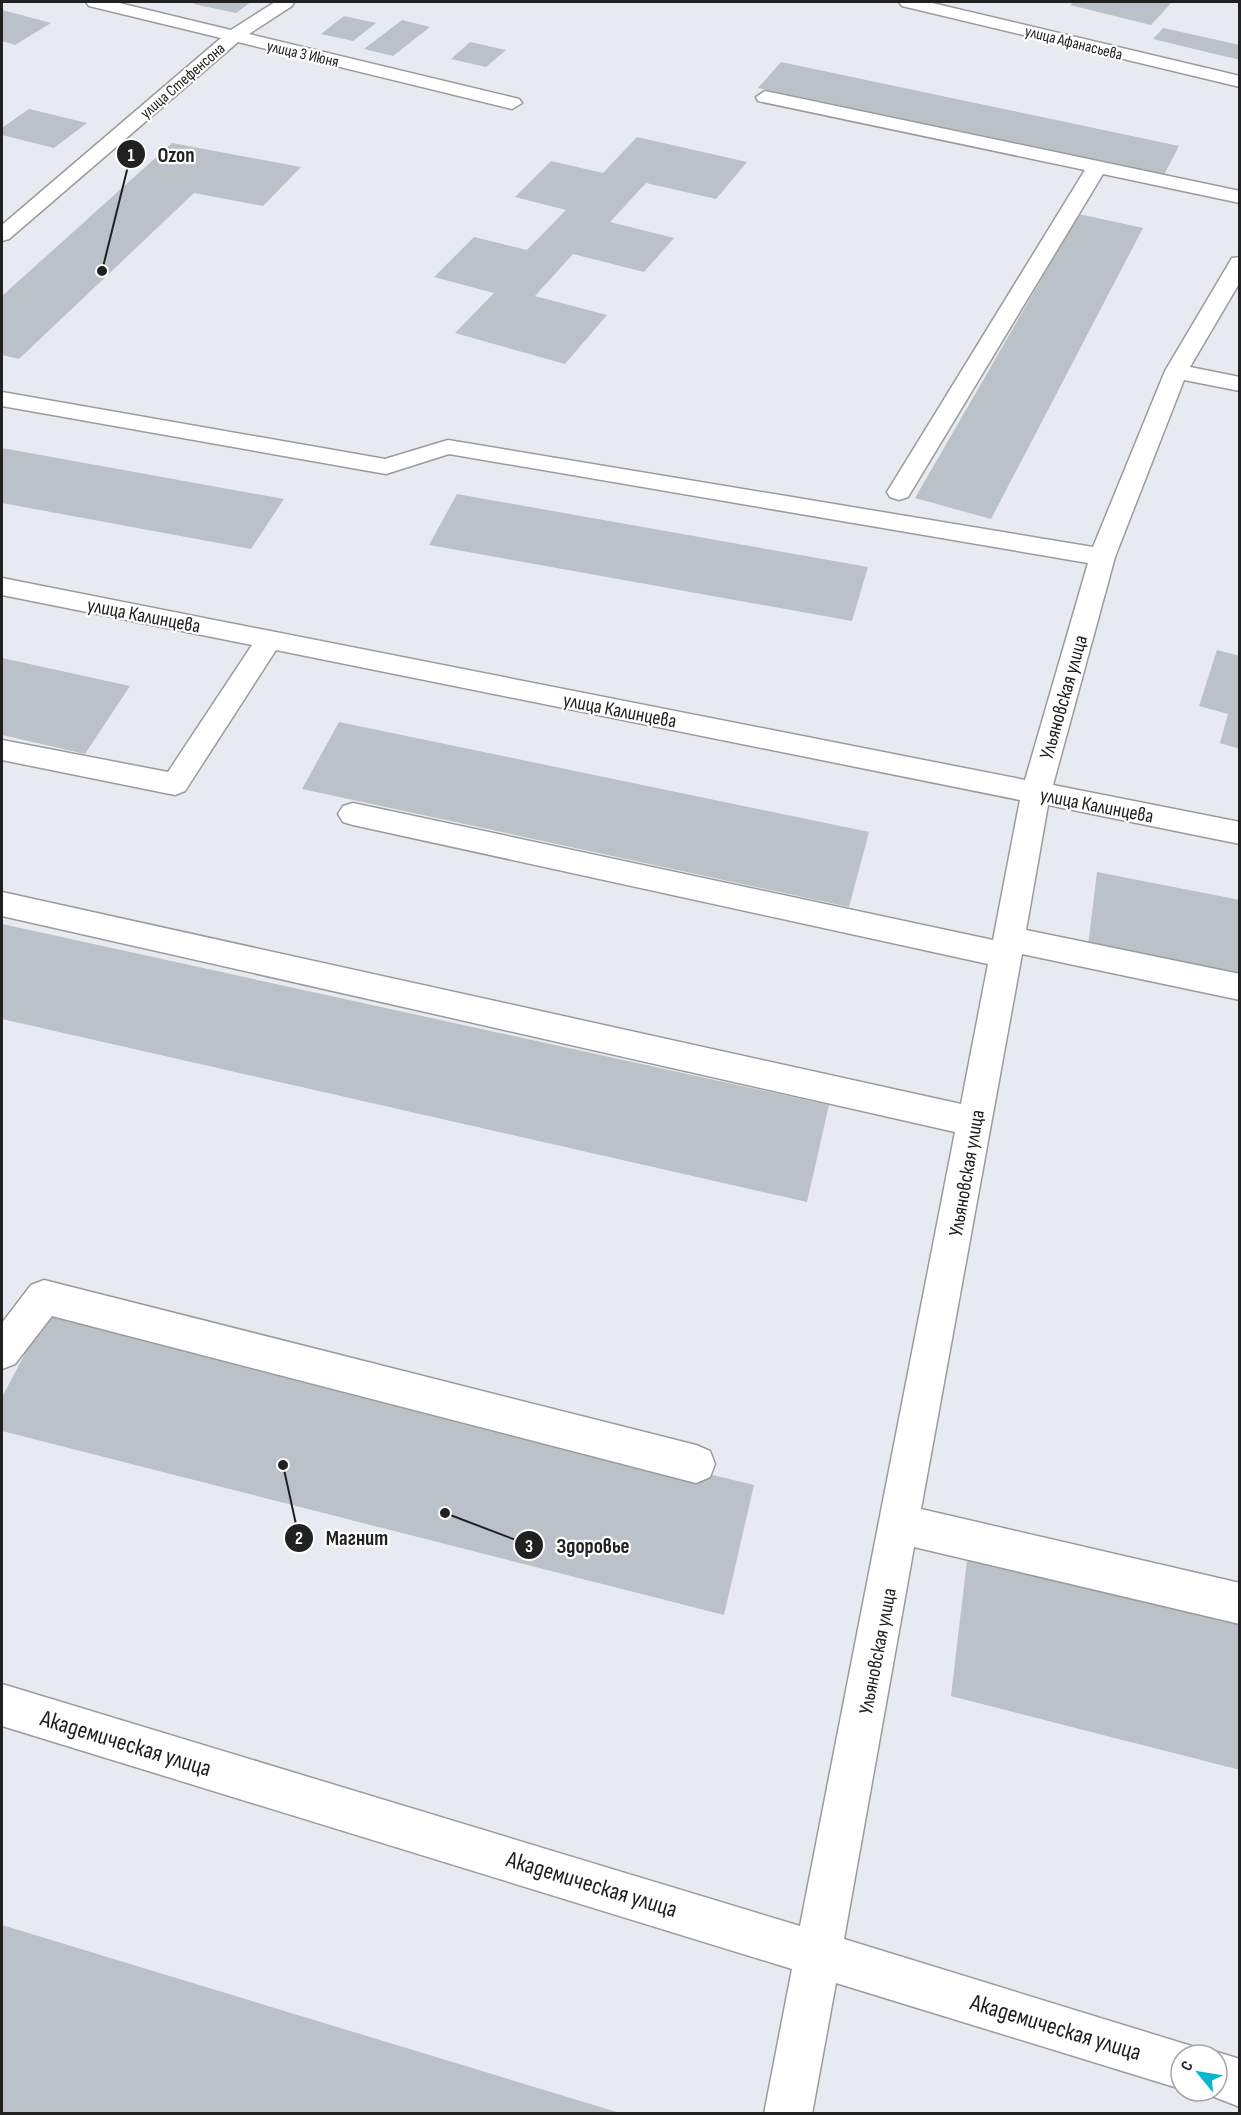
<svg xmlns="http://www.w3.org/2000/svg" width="1241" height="2115" font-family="'Sofia Sans Condensed',sans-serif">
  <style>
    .building { fill: #bbc1c9 }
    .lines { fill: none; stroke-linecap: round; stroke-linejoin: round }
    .minor-casing { stroke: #9b9b9b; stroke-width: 3 }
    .minor { fill: #fff; fill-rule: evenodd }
    .labels { text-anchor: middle; stroke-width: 4.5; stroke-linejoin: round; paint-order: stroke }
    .far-street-label { font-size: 16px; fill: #212121; stroke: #fff }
    .street-label { font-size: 20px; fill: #212121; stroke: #fff }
    .near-street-label { font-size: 24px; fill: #212121; stroke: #fff }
    .leader { fill: none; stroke: #212121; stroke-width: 2 }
    .callout-dot { fill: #212121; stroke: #fff; stroke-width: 2 }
    .mark-label { font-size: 18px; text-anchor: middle; font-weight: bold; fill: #fff }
    .callout-label { font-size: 21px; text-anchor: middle; font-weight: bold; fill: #212121; stroke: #fff; stroke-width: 4.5; stroke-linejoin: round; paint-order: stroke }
  </style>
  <rect width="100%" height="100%" fill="#e8eaf1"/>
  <g class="building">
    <path d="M 197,2 L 251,2 L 236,13 L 193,4 Z"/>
    <path d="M 1074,2 L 1172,2 L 1151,25 L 1070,5 Z"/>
    <path d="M 2,10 L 51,23 L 15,45 L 2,41 Z"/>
    <path d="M 344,16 L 376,23 L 353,41 L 321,34 Z"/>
    <path d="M 402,20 L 430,27 L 393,56 L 364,49 Z"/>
    <path d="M 1163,28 L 1240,45 L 1240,60 L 1153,39 Z"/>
    <path d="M 470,42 L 506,50 L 486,67 L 451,59 Z"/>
    <path d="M 781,62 L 1179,146 L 1164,175 L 758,88 Z"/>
    <path d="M 29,109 L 87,123 L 54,148 L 2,135 L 2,128 Z"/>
    <path d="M 637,137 L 747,162 L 716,199 L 646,183 L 610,222 L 674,238 L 644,272 L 573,254 L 535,296 L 607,315 L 565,364 L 455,333 L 494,293 L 434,277 L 474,237 L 527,250 L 566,210 L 515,197 L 551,161 L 603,173 Z"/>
    <path d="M 172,143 L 301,167 L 263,206 L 194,193 L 19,359 L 2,355 L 2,296 Z"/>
    <path d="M 1079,214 L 1143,228 L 991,519 L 915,498 Z"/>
    <path d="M 2,448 L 284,499 L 251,549 L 2,503 Z"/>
    <path d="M 457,494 L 868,567 L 852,621 L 429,545 Z"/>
    <path d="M 1217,650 L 1240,656 L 1240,749 L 1220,743 L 1228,714 L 1199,706 Z"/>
    <path d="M 2,658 L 130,686 L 85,754 L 2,735 Z"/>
    <path d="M 339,722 L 869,832 L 849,907 L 302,789 Z"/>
    <path d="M 1097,872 L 1240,900 L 1240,977 L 1088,946 Z"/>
    <path d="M 2,924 L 829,1105 L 807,1202 L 2,1019 Z"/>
    <path d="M 46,1314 L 754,1485 L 724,1615 L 2,1431 L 2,1397 Z"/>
    <path d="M 968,1552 L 1240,1618 L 1240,1770 L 951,1696 Z"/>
    <path d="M 2,1925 L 620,2113 L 620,2114 L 2,2114 Z"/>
  </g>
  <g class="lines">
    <defs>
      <g id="minor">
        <path d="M 86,2 L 115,2 L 231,30 L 275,2 L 294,2 L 292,6 L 249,34 L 519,99 L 522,103 L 512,109 L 238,42 L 9,239 L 2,241 L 2,225 L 221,38 L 89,6 Z"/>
        <path d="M 899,2 L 928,2 L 1240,76 L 1240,87 L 902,6 Z"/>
        <path d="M 765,91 L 1240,191 L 1240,203 L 1103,174 L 911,492 L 908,497 L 899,500 L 890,497 L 887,492 L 1085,170 L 758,101 L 756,97 Z"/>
        <path d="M 1240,257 L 1240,282 L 1190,367 L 1240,377 L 1240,391 L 1184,380 L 1115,557 L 1053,785 L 1240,822 L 1240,844 L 1048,805 L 1026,930 L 1240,974 L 1240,1000 L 1022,954 L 921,1509 L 1240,1583 L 1240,1624 L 914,1547 L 844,1939 L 1198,2048 L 1201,2055 L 1181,2055 L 1181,2089 L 836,1983 L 812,2114 L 764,2114 L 792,1969 L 2,1726 L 2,1684 L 800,1926 L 955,1132 L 2,916 L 2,892 L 961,1104 L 988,964 L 353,825 L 343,822 L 338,814 L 343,806 L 353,803 L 993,940 L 1020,800 L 276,650 L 185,791 L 175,795 L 2,760 L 2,740 L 168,772 L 252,645 L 2,595 L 2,578 L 1025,780 L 1088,563 L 449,454 L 386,474 L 2,406 L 2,392 L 385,459 L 448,440 L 1093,547 L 1165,371 L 1229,263 L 1232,258 Z"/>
        <path d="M 44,1280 L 696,1445 L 710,1451 L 715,1464 L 710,1477 L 696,1483 L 52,1316 L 15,1364 L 2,1369 L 2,1323 L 31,1285 Z"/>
        <path d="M 1217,2052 L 1240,2059 L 1240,2107 L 1199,2091 L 1217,2091 L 1217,2055 L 1210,2055 Z"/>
      </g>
    </defs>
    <use href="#minor" class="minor-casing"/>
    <use href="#minor" class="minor"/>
  </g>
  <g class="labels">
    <g class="far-street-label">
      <text transform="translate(1074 42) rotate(14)" y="6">улица Афанасьева</text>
      <text transform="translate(303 53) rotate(13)" y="6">улица 3 Июня</text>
      <text transform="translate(182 80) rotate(-41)" y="6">улица Стефенсона</text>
    </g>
    <g class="street-label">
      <text transform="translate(144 615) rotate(11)" y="7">улица Калинцева</text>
      <text transform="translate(1063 697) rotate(-74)" y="7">Ульяновская улица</text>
      <text transform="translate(620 710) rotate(11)" y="7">улица Калинцева</text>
      <text transform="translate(1097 805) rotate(11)" y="7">улица Калинцева</text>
      <text transform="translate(966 1173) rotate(-80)" y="7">Ульяновская улица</text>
      <text transform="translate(877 1651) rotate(-79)" y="7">Ульяновская улица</text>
    </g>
    <g class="near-street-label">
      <text transform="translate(126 1743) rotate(17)" y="8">Академическая улица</text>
      <text transform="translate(592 1884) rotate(17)" y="8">Академическая улица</text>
      <text transform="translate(1056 2027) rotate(17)" y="8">Академическая улица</text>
    </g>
  </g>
  <path class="leader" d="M102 271L131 154M283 1465L299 1538M445 1513L529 1545"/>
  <g class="callout-dot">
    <circle cx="102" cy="271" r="6"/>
    <circle cx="283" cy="1465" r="6"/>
    <circle cx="445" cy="1513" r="6"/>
    <circle cx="131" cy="154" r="15"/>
    <circle cx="299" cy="1538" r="15"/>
    <circle cx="529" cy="1545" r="15"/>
  </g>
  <g class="mark-label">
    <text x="131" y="161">1</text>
    <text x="299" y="1544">2</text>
    <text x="529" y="1552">3</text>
  </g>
  <g class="callout-label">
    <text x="176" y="162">Ozon</text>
    <text x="357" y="1545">Магнит</text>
    <text x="593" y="1553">Здоровье</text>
  </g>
  <rect width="1241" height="2115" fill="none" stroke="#212121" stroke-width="6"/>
  <g transform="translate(1199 2073) rotate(300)"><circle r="28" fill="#ffffff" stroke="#a6a6a6" stroke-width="1.5"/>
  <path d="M0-4.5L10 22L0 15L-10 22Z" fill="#03b8d0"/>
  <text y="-9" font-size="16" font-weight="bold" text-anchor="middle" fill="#212121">С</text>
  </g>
</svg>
